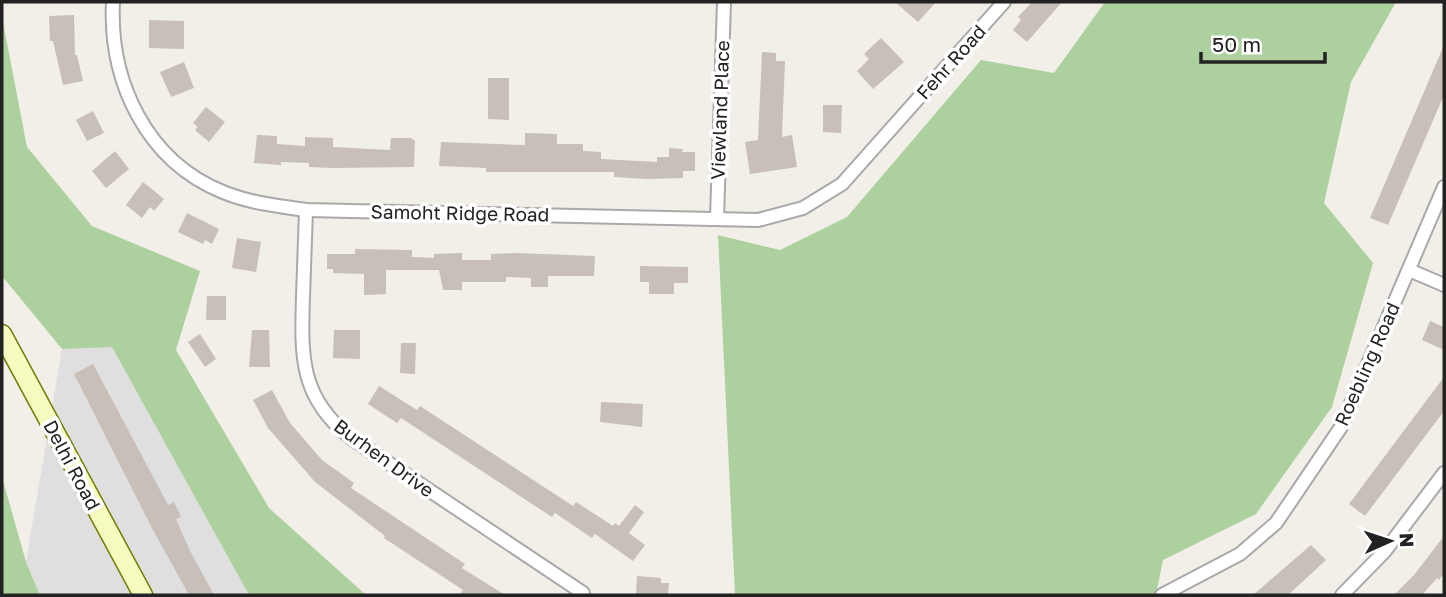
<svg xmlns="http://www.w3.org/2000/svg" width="1446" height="597" font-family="'Golos Text',sans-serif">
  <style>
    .residential { fill: #e0dfdf }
    .forest { fill: #add19e }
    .building { fill: #c7bfb8 }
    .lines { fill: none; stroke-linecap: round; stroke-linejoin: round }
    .street-casing { stroke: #a9a9a9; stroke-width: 16 }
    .secondary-casing { stroke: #707d05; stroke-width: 21 }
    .street { stroke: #fff; stroke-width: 12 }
    .secondary { stroke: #f7fabf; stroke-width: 18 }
    .labels { text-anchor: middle; stroke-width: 7; stroke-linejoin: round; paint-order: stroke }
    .street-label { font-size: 19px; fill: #222; stroke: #fff }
  </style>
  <rect width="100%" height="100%" fill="#f2efe9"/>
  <path class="residential" d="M 112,346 L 249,595 L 40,595 L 26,562 L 62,349 Z"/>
  <g class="forest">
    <path d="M 1105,2 L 1396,2 L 1351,82 L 1324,203 L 1373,263 L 1332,407 L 1256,514 L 1163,560 L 1156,595 L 735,595 L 718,235 L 780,250 L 847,217 L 981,60 L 1054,73 Z"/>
    <path d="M 2,17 L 27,147 L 92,226 L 200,271 L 176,350 L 269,508 L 366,595 L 249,595 L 112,347 L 62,349 L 2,276 Z"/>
    <path d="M 2,477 L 26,562 L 40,595 L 2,595 Z"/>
  </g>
  <g class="building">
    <path d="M 895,2 L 936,2 L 918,22 Z"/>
    <path d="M 1032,2 L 1062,2 L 1027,42 L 1013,30 L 1021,20 L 1018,17 Z"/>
    <path d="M 74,15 L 75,55 L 77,55 L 83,81 L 63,85 L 53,41 L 50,41 L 49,16 Z"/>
    <path d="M 149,20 L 184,21 L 184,49 L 149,48 Z"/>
    <path d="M 881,38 L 904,62 L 873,89 L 857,71 L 869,59 L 864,54 Z"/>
    <path d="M 1444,45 L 1444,95 L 1388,225 L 1370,218 Z"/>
    <path d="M 762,52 L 776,53 L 776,61 L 785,61 L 782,137 L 792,135 L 797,167 L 750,174 L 745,142 L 758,140 Z"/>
    <path d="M 184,62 L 194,88 L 171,97 L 160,72 Z"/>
    <path d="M 488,78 L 509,78 L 509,120 L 488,119 Z"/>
    <path d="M 823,105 L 842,105 L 841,133 L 823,132 Z"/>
    <path d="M 206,107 L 225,122 L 209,142 L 195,130 L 198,127 L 193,123 Z"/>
    <path d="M 93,111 L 104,133 L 87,141 L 76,120 Z"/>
    <path d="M 525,133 L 557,134 L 557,144 L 583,144 L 583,151 L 601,152 L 601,159 L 657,162 L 657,157 L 669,157 L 669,148 L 683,149 L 682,152 L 695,152 L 695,171 L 683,171 L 683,178 L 647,179 L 614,177 L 614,172 L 486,172 L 486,168 L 439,166 L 441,142 L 525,145 Z"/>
    <path d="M 257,135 L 277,136 L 277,144 L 305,146 L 305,137 L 333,138 L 333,147 L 390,150 L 391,138 L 411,138 L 415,141 L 414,167 L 332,168 L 309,167 L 309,163 L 281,162 L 281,165 L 254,163 Z"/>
    <path d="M 115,151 L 129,169 L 106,188 L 92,171 Z"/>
    <path d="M 143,182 L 164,199 L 154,211 L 150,207 L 142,218 L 126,205 Z"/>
    <path d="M 187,213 L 219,229 L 212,244 L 205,240 L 203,244 L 178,232 Z"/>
    <path d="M 237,238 L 261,242 L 256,272 L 232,268 Z"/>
    <path d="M 355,249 L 412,250 L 412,257 L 434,258 L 434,254 L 462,253 L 462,260 L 491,260 L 491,254 L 517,253 L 595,256 L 594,276 L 548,276 L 548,287 L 531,287 L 531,278 L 506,277 L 506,282 L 462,282 L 462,290 L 443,290 L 439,270 L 386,270 L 386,294 L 364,295 L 364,274 L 333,273 L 333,269 L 327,269 L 327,254 L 355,254 Z"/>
    <path d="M 640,266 L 688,267 L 688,283 L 674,283 L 674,294 L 649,294 L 649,282 L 640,282 Z"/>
    <path d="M 207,296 L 226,296 L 226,320 L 206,320 Z"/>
    <path d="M 1430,321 L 1444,327 L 1444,350 L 1422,340 Z"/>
    <path d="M 252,330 L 269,330 L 270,367 L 249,367 Z"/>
    <path d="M 334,330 L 360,330 L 360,359 L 333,358 Z"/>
    <path d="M 200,334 L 216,359 L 205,367 L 188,342 Z"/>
    <path d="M 401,343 L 416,343 L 415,374 L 400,373 Z"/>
    <path d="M 93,364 L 168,505 L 174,502 L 181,517 L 176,519 L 190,551 L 214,595 L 189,595 L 153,530 L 74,374 Z"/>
    <path d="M 1444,377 L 1444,411 L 1365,516 L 1349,504 Z"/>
    <path d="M 379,386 L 417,410 L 420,406 L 573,506 L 576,502 L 613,526 L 615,523 L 619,526 L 635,505 L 644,512 L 629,533 L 645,545 L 633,561 L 595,534 L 592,538 L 555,513 L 552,517 L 401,418 L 397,423 L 368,404 Z"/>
    <path d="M 272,390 L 290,423 L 322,460 L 354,483 L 351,488 L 465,564 L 462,568 L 505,595 L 459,595 L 463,590 L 384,538 L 385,536 L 315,482 L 268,428 L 253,400 Z"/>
    <path d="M 601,402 L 643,404 L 642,427 L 600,422 Z"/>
    <path d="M 1444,536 L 1444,573 L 1439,580 L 1437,578 L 1422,595 L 1394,595 L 1414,575 Z"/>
    <path d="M 1311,545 L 1326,560 L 1288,595 L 1253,595 Z"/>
    <path d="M 637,576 L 661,578 L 661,583 L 669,583 L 668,595 L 636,595 Z"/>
  </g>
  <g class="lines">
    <defs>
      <g id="street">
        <path d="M 113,2 C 109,81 146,161 223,192 C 250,203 277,206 306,210 L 758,220 L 803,208 L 842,184 L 1004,2"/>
        <path d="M 306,210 C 305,239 304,268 303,297 C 301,357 300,398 351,438 L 583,593"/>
        <path d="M 717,218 L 724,2"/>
        <path d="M 1409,270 L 1444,285"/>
        <path d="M 1162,595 L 1240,554 L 1276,523 L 1341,427 L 1444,187"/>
        <path d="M 1342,595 L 1385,551 L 1444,473"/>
      </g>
      <path id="secondary" d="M 2,334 L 143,595"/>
    </defs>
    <use href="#street" class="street-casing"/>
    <use href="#secondary" class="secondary-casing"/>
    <use href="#street" class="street"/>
    <use href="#secondary" class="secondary"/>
  </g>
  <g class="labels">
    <g class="street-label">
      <text transform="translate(951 62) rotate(-48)" y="7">Fehr Road</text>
      <text transform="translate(720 110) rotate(-88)" y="7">Viewland Place</text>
      <text transform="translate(460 213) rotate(1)" y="7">Samoht Ridge Road</text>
      <text transform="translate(1367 364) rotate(-66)" y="7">Roebling Road</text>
      <text transform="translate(384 458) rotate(36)" y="7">Burhen Drive</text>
      <text transform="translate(72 465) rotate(62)" y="7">Delhi Road</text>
    </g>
  </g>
  <rect width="1446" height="597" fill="none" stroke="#222222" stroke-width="7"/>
  <g transform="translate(1390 541) rotate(87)" stroke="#ffffff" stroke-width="5" paint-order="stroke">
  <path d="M0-5L12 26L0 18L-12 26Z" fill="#222222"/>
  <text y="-10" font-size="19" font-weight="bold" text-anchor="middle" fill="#222222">N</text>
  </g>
  <path d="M1201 52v10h124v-10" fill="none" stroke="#222222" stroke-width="3.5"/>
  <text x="1212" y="52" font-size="21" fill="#222222" stroke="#ffffff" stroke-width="5" paint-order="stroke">50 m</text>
</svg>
